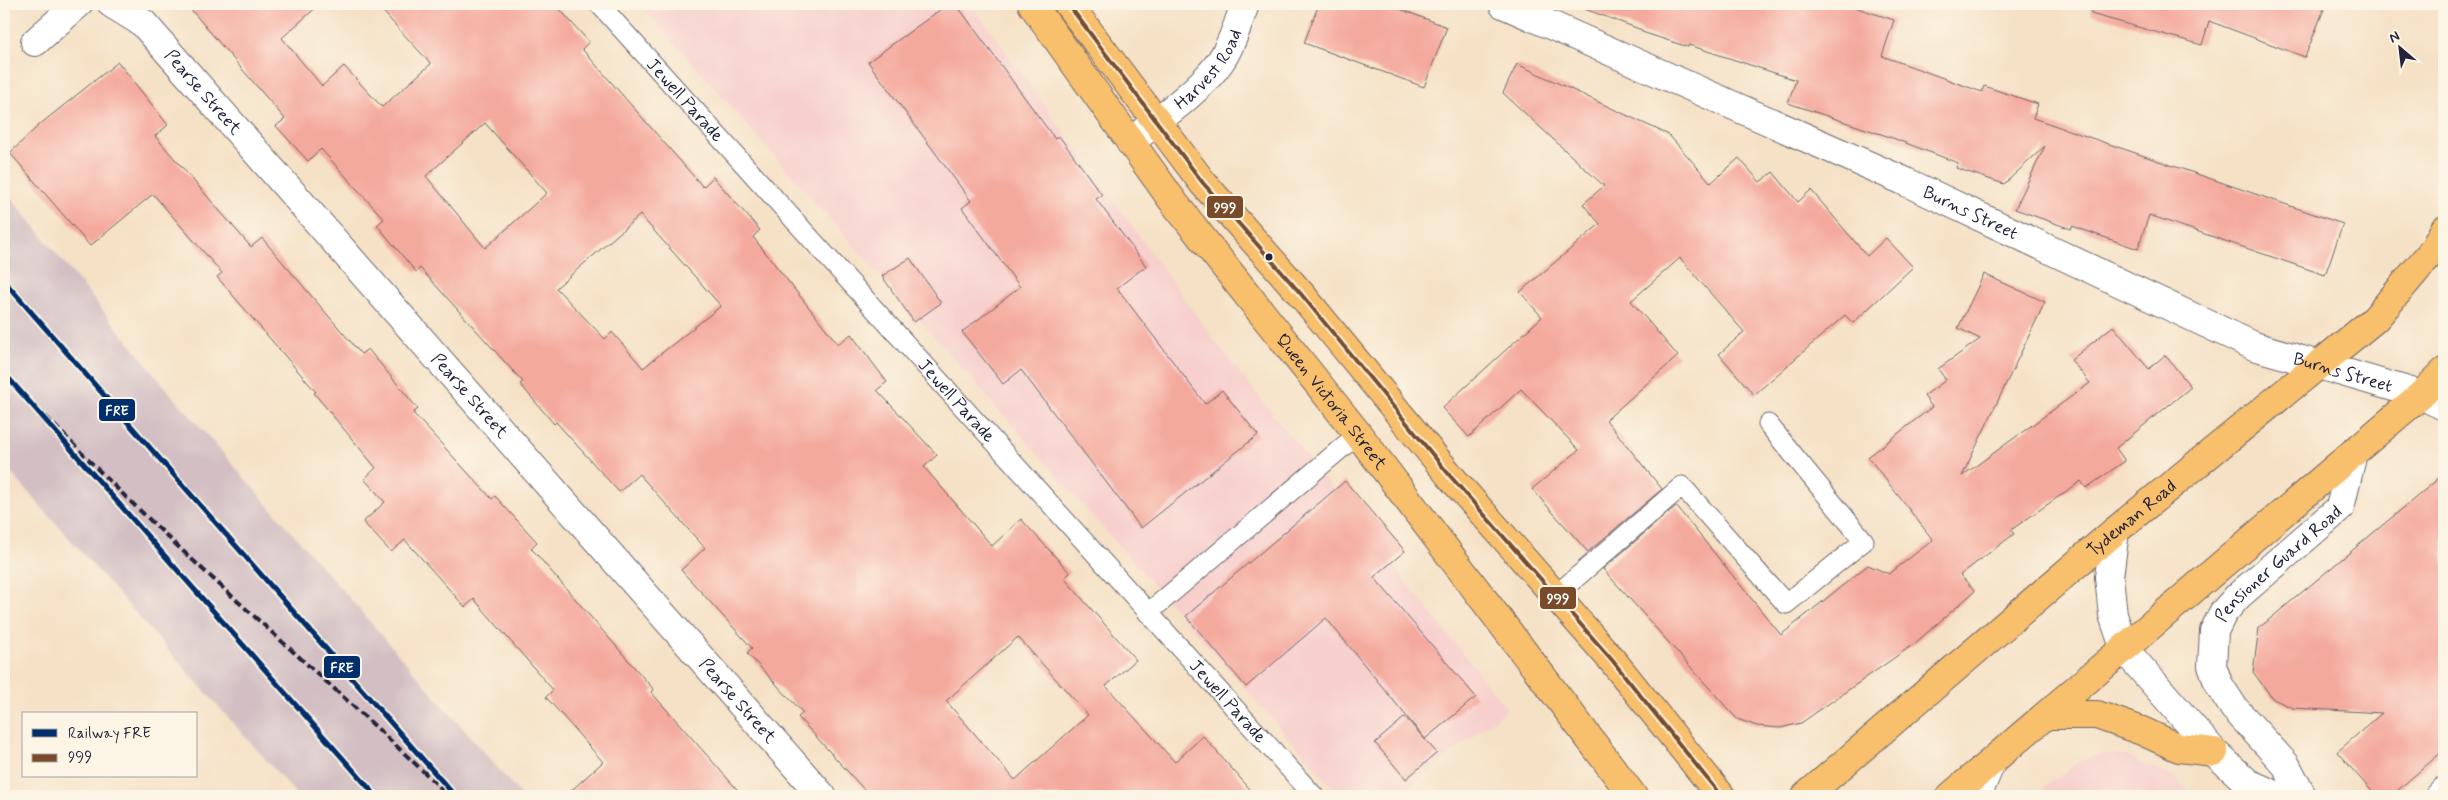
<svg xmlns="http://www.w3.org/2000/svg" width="2448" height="800" font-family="Mynerve,sans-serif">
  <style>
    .built { fill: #f7d0cd }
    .industrial { fill: #d2bec3 }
    .building { fill: #f4a99d; fill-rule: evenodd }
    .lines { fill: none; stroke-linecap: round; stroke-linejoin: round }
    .lane-casing { stroke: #6c656c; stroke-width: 21 }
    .street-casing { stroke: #6c656c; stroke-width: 30 }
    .primary-casing { stroke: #6c656c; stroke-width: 30 }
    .lane { stroke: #fff; stroke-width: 19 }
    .street { stroke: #fff; stroke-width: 28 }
    .primary { stroke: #f8bf6c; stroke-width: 28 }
    .rail { stroke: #22223b; stroke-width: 4; stroke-dasharray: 8 4; stroke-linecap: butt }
    .bus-1-casing { stroke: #fcf5e5; stroke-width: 8 }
    .bus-1 { stroke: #7a4b2a; stroke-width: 4 }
    .rail-1-casing { stroke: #fcf5e5; stroke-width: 9 }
    .rail-1 { stroke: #002f6c; stroke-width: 5 }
    .bus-dot { fill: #22223b; stroke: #fcf5e5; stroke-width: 2 }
    .labels { text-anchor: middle; stroke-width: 4; stroke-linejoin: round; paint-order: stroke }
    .street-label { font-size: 18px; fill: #22223b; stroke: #fcf5e5 }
    .line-badge { stroke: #fcf5e5; stroke-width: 2 }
    .badge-label { font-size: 14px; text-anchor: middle; font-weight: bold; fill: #fff }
  </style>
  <rect width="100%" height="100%" fill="#fcf5e5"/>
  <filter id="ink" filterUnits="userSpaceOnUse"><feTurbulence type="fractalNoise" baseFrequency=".02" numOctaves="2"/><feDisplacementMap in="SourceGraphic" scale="10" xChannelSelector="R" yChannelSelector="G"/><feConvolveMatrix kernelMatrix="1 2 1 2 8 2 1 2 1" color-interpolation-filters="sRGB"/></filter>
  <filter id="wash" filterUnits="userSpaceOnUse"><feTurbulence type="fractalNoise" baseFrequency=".0096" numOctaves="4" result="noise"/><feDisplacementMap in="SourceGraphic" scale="20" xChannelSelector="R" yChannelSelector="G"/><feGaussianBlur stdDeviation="1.12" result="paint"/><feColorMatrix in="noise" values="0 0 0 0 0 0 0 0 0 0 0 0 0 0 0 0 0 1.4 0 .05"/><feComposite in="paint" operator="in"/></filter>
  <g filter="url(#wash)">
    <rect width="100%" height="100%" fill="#f5e1c6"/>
    <g class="built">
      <path d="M 640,4 L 971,4 L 1217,344 L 1507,709 L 1398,796 L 1340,796 Z"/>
      <path d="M 2102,754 L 2124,755 L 2163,772 L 2179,780 L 2192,796 L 2033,796 L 2080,761 Z"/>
    </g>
    <path class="industrial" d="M 4,189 L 165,387 L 522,796 L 298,796 L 4,465 Z"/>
    <g id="blocks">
      <g class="building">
        <path d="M 186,4 L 320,4 L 282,38 L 322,86 L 344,66 L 382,107 L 431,64 L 376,4 L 555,4 L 589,42 L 582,49 L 703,187 L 713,177 L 760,230 L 753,237 L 838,344 L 851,334 L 887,382 L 877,390 L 937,455 L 924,467 L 992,546 L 1021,519 L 1070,573 L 1064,578 L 1136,660 L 1106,686 L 1175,762 L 1203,736 L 1256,796 L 870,796 L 798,717 L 803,713 L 747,653 L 752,648 L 681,570 L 705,548 L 639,474 L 619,492 L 556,422 L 554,424 L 520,384 L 523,382 L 420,268 L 416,272 L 377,225 L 384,219 L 321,149 L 308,161 L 276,126 L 285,119 ZM 485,123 L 547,193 L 485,248 L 426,176 ZM 640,215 L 721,306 L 643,368 L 612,332 L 605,339 L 556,288 ZM 1018,637 L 1088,715 L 1015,780 L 946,701 Z"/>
        <path d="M 948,4 L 956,4 L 1055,139 L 1059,136 L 1102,195 L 1096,199 L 1146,266 L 1117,288 L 1205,404 L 1222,390 L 1258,435 L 1141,528 L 1021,370 L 1003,384 L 962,332 L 1020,287 L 962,208 L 971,201 L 868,62 Z"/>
        <path d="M 1319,4 L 1387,4 L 1447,27 L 1424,87 L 1304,43 Z"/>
        <path d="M 1582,4 L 1845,4 L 1894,20 L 1882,56 L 1982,92 L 1984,86 L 2038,104 L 2033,118 L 2343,224 L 2325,275 L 2149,215 L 2138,249 L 2072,226 L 2071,229 L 2015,209 L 2045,146 L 2004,184 L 1956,168 L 1958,163 L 1890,137 L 1788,103 L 1796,80 L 1689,45 L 1688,47 L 1642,32 L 1642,30 L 1582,8 Z"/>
        <path d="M 2092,4 L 2326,4 L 2305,57 L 2209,21 L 2202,45 L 2091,14 Z"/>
        <path d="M 118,62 L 168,125 L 155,136 L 251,247 L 262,238 L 361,354 L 368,349 L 418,409 L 413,413 L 492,499 L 495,496 L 537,542 L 531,548 L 654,690 L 651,692 L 743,796 L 565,796 L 603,762 L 546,697 L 553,690 L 474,599 L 465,607 L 405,540 L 391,552 L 363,522 L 385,502 L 364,479 L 376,468 L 314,393 L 316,392 L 217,277 L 222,273 L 153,194 L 90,246 L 10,153 L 39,125 Z"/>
        <path d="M 1517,64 L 1669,135 L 1711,183 L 1739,158 L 1760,182 L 1773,172 L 1798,202 L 1811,190 L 1867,256 L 1886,238 L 1913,267 L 1853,323 L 1845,315 L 1754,395 L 1719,354 L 1744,332 L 1680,258 L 1631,301 L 1678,356 L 1606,420 L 1662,489 L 1588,552 L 1532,489 L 1579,450 L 1521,389 L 1469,437 L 1442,408 L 1542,317 L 1520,292 L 1600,224 L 1583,204 L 1604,186 L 1503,93 Z"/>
        <path d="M 910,258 L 941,303 L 914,322 L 882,276 Z"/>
        <path d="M 1984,274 L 2045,302 L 1962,476 L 2090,383 L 2071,360 L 2113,326 L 2149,369 L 2165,355 L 2191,387 L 2116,448 L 2125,461 L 2086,488 L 2081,481 L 2011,530 L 2014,534 L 1960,575 L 1975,591 L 1914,644 L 1801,723 L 1780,728 L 1757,726 L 1737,719 L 1603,569 L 1676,506 L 1781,635 L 1868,565 L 1889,574 L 1933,540 L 1868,457 L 1932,407 L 1924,396 L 1946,380 L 1938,369 L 1980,339 L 1958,328 Z"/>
        <path d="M 2444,474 L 2444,750 L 2391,796 L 2376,796 L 2337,752 L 2382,713 L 2293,708 L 2273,699 L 2253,672 L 2259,628 Z"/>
        <path d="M 1345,481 L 1405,551 L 1374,577 L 1476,697 L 1425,739 L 1326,618 L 1246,687 L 1186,616 Z"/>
        <path d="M 1405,717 L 1437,753 L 1406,779 L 1375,743 Z"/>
      </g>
    </g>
  </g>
  <g filter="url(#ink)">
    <use href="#blocks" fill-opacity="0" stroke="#6c656c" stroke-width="1"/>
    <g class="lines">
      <defs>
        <g id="lane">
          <path id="s1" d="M 599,4 L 1314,796"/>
          <path d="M 1556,595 L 1682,486 L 1786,604 L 1864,541 L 1768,424"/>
          <path d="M 1148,613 L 1358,434"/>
        </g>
        <g id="street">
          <path id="s2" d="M 112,4 L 143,23 L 822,796"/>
          <path id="s3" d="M 1503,4 L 1904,181 L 2254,346 L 2421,395 L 2444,406"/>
          <path d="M 35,42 L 78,4"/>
          <path id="s4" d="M 1130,142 C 1158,120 1208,85 1225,54 C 1234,38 1239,21 1245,4"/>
          <path d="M 2115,531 L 2109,577 L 2113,615 L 2125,650 L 2214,752 L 2248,783 L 2278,796"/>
          <path d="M 1977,796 L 1991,763"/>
          <path id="s5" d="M 2302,796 L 2286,765 L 2234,708 L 2219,685 L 2212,666 L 2214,631 L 2223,613 L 2238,596 L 2340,508 L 2353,453"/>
          <path d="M 2439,796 L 2444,791"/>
        </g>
        <g id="primary">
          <path id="s6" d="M 1032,4 L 1175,204 L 1358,434 L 1633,796"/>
          <path d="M 1068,4 L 1203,183 L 1301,294 L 1451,477 L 1612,660 L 1721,796"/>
          <path d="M 2048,715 L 2097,715 L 2142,731 L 2179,748 L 2214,752"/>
          <path id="s7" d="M 1806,796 L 2115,531 L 2375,319 L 2434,249 L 2444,230"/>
          <path d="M 1951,796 L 2421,395 L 2444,372"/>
        </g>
      </defs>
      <use href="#lane" class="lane-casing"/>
      <use href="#street" class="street-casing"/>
      <use href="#primary" class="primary-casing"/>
      <use href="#lane" class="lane"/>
      <use href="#street" class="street"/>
      <use href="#primary" class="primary"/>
      <path class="rail" d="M 4,373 C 52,423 100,473 151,521 C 249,614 352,702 449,796"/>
      <defs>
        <path id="bus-1" d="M 1068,4 L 1203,183 L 1301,294 L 1451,477 L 1612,660 L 1721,796"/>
      </defs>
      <use href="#bus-1" class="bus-1-casing"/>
      <use href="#bus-1" class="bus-1"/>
      <defs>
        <g id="rail-1">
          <path d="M 4,281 L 455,796"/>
          <path d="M 4,373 L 376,796"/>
        </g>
      </defs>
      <use href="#rail-1" class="rail-1-casing"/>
      <use href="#rail-1" class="rail-1"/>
    </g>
  </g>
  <circle class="bus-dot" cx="1269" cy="257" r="4.5"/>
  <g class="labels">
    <g class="street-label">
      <text dy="6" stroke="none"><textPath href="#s4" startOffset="108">Harvest Road</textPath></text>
      <text dy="6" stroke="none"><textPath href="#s2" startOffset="128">Pearse Street</textPath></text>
      <text dy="6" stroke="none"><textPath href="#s1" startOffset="129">Jewell Parade</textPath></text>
      <text dy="6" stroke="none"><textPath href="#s3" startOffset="512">Burns Street</textPath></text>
      <text dy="6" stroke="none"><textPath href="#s3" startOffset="918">Burns Street</textPath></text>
      <text dy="6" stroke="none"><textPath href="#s2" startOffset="532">Pearse Street</textPath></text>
      <text dy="6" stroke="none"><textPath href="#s1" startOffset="534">Jewell Parade</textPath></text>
      <text dy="6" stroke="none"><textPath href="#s6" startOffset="498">Queen Victoria Street</textPath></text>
      <text dy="6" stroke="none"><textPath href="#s7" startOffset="428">Tydeman Road</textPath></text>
      <text dy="6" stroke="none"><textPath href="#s5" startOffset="289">Pensioner Guard Road</textPath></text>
      <text dy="6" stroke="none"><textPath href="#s2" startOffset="938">Pearse Street</textPath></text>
      <text dy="6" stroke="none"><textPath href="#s1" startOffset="939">Jewell Parade</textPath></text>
    </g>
  </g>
  <g class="line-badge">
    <rect x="1206" y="195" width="38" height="24" rx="5" fill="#7a4b2a"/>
    <rect x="98" y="398" width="38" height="24" rx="5" fill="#002f6c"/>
    <rect x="1539" y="586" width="38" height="24" rx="5" fill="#7a4b2a"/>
    <rect x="323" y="655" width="38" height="24" rx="5" fill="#002f6c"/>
  </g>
  <g class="badge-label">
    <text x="1225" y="212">999</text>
    <text x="117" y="415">FRE</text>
    <text x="1558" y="603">999</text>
    <text x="342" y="672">FRE</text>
  </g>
  <rect width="2448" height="800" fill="none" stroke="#fcf5e5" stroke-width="20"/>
  <rect x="22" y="712" width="175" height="65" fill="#fcf5e5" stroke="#a5a1a1"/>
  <rect x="32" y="729" width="25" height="8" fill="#002f6c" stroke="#a5a1a1"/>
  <text x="68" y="738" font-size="15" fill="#22223b">Railway FRE</text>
  <rect x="32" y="754" width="25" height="8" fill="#7a4b2a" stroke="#a5a1a1"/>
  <text x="68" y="762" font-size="15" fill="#22223b">999</text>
  <g transform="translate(2400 48) rotate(332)" stroke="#fcf5e5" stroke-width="4" paint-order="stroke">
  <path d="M0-4L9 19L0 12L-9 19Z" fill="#22223b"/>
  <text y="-8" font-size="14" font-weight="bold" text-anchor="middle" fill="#22223b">N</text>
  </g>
</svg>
